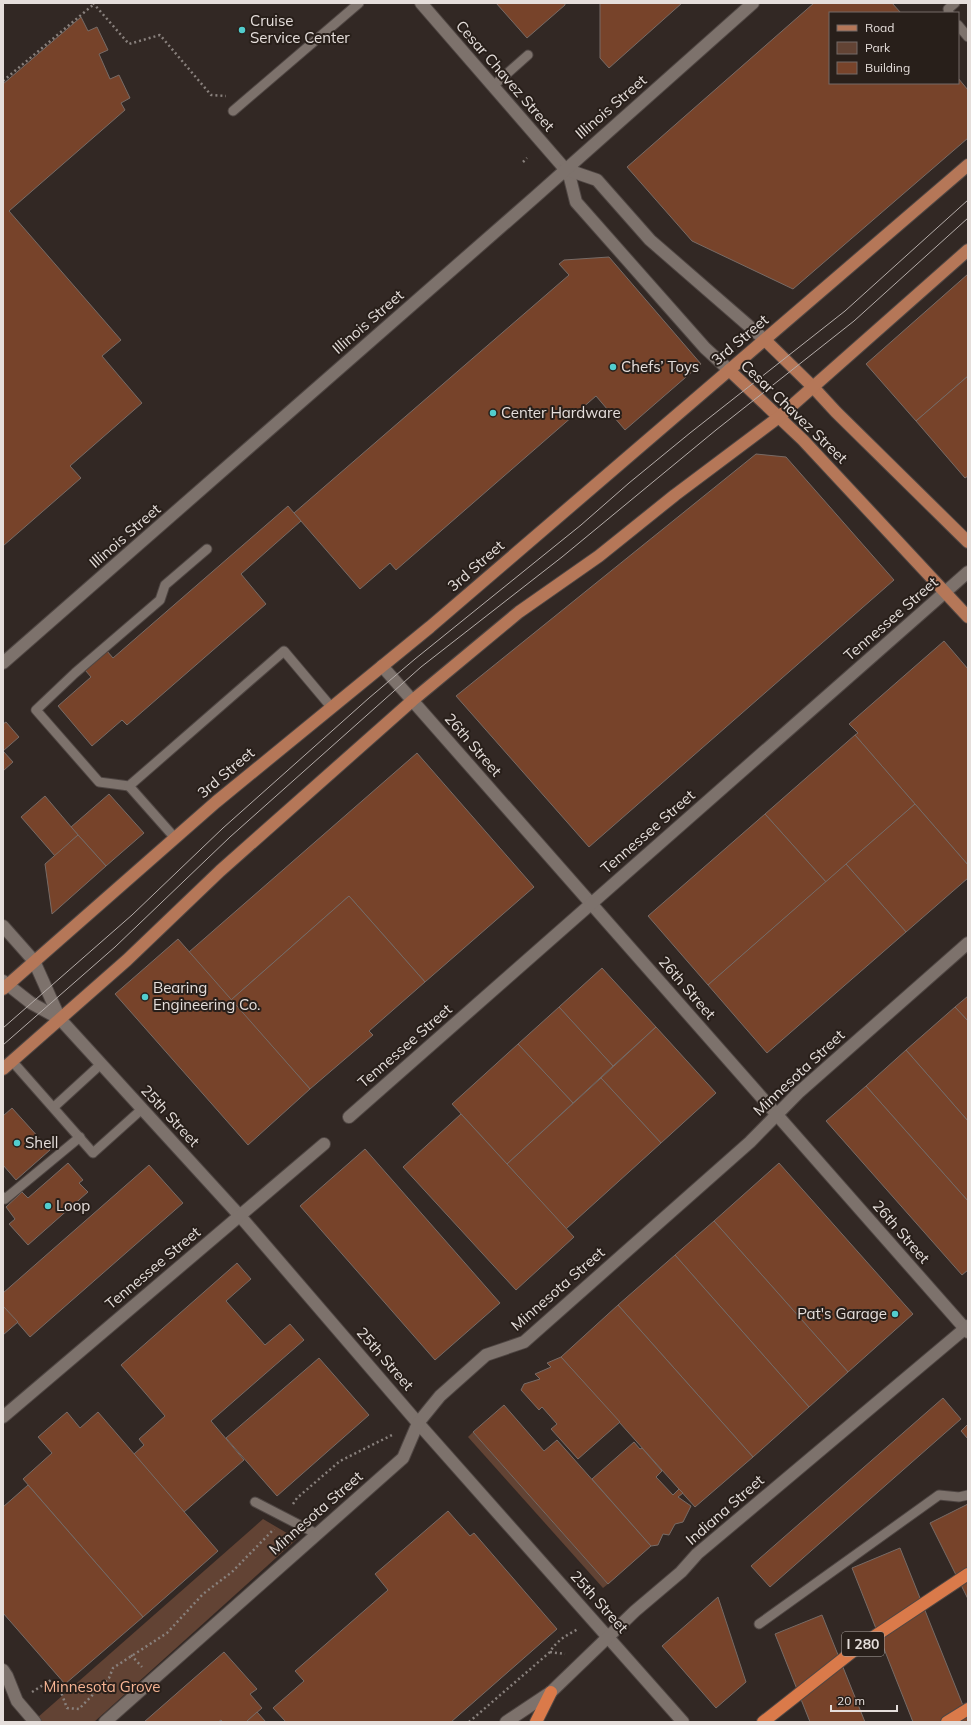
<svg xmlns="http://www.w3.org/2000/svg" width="971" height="1725" font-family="Mulish,sans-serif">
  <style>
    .green { fill: #624334 }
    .building { fill: #77432a; stroke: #776b66 }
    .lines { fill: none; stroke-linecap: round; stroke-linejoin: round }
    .service-casing { stroke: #4f4643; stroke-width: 11 }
    .minor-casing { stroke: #4f4643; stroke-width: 14 }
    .tertiary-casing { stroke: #4f4643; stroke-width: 14 }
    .secondary-casing { stroke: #4f4643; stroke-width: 14 }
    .primary-casing { stroke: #4f4643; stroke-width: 14 }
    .motorway-casing { stroke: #4f4643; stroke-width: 14 }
    .path { stroke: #89817d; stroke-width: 2.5; stroke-dasharray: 2 3; stroke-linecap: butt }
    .service { stroke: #7d726c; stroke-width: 9 }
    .minor { stroke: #7d726c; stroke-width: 12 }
    .tertiary { stroke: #7d726c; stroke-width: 12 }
    .secondary { stroke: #7d726c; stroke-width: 12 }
    .primary { stroke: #b57758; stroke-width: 12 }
    .motorway { stroke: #da7a4a; stroke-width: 12 }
    .tram { stroke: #b4aca9; stroke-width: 1 }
    .poi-dot { fill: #52cdce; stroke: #281f1a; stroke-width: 1.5 }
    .labels { text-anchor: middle; stroke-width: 4; stroke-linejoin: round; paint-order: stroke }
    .shield { fill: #281f1a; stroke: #aca5a1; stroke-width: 1 }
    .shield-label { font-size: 14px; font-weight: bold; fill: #e5dedb }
    .poi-label { font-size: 15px; fill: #e5dedb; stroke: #281f1a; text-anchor: start }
    .street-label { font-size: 15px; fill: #e5dedb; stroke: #281f1a }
    .park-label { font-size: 15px; fill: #f5b393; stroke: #281f1a }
  </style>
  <rect width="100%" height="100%" fill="#322824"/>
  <g class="green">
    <path d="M 473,1432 L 608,1584 L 603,1588 L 468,1437 Z"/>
    <path d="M 263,1519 L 297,1539 L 94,1722 L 40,1722 L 37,1718 Z"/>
  </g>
  <g class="building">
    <path d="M 496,3 L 565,3 L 565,5 L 527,38 Z"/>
    <path d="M 600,3 L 682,3 L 609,68 L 600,58 Z"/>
    <path d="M 814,3 L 892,3 L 901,13 L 830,13 L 830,83 L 958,83 L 958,78 L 968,90 L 968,138 L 793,289 L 692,241 L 627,167 Z"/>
    <path d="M 81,17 L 88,31 L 97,27 L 108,50 L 99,54 L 110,79 L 119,75 L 130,98 L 121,103 L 125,110 L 9,211 L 121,340 L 102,356 L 142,403 L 70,466 L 81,478 L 3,546 L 3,84 Z"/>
    <path d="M 609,257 L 701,364 L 625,430 L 596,396 L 396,570 L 390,563 L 360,589 L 294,513 L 569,275 L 559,264 L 564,260 Z"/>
    <path d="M 968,274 L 968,376 L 916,421 L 866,364 Z"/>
    <path d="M 968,376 L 968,476 L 965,478 L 916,421 Z"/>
    <path d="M 756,454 L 786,457 L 894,580 L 589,847 L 456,696 Z"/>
    <path d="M 288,506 L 301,521 L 241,574 L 266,604 L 127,725 L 122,720 L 92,746 L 58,706 L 91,677 L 85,670 L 107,651 L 113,658 Z"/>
    <path d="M 944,641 L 968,669 L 968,865 L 855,735 L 858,733 L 849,724 Z"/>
    <path d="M 6,722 L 19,737 L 3,751 L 13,762 L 3,771 L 3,724 Z"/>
    <path d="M 855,735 L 915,804 L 826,882 L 765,814 Z"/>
    <path d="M 417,753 L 534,887 L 425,982 L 349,896 L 231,1000 L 189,952 Z"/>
    <path d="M 109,794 L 144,833 L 106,866 L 71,827 Z"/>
    <path d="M 45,796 L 78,835 L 55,856 L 21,817 Z"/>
    <path d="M 915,804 L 968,865 L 968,878 L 906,932 L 846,864 Z"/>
    <path d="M 765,814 L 826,882 L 708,985 L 648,916 Z"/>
    <path d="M 78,835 L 106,866 L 52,914 L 45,864 Z"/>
    <path d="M 846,864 L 906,932 L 767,1053 L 708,985 Z"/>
    <path d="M 349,896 L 425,982 L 369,1031 L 373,1035 L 310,1089 L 231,1000 Z"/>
    <path d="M 178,939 L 310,1089 L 248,1145 L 115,994 Z"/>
    <path d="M 602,968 L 656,1027 L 613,1066 L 559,1007 Z"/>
    <path d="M 968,996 L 968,1021 L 955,1007 Z"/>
    <path d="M 559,1007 L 613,1066 L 573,1103 L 518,1044 Z"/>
    <path d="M 955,1007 L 968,1021 L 968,1121 L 906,1050 Z"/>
    <path d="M 656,1027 L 716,1093 L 661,1143 L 601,1078 Z"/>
    <path d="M 518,1044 L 573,1103 L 507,1164 L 452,1104 Z"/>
    <path d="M 906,1050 L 968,1121 L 968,1201 L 866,1086 Z"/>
    <path d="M 601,1078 L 661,1143 L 566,1229 L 507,1164 Z"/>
    <path d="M 866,1086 L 968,1201 L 968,1270 L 962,1275 L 826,1121 Z"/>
    <path d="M 12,1108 L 50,1150 L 16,1180 L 3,1165 L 3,1116 Z"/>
    <path d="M 461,1114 L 574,1237 L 516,1290 L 403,1167 Z"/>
    <path d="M 365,1149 L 500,1303 L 435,1360 L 300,1206 Z"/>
    <path d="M 68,1163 L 83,1180 L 79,1183 L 88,1192 L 28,1245 L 9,1224 L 15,1219 L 6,1207 L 22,1192 L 28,1198 Z"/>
    <path d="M 779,1163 L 913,1314 L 848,1372 L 714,1221 Z"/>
    <path d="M 149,1165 L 183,1203 L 30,1337 L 3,1306 L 3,1293 Z"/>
    <path d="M 714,1221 L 848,1372 L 809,1407 L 675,1255 Z"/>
    <path d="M 675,1255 L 809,1407 L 753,1457 L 618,1305 Z"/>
    <path d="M 237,1263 L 251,1279 L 226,1301 L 265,1345 L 290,1324 L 304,1340 L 211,1421 L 244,1460 L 184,1512 L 134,1454 L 144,1445 L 139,1439 L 165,1416 L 121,1365 Z"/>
    <path d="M 618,1305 L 753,1457 L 695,1507 L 561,1357 Z"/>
    <path d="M 3,1306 L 18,1322 L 3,1335 Z"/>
    <path d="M 561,1357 L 620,1422 L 578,1459 L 551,1429 L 557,1424 L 542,1407 L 539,1410 L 521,1390 L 524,1384 L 540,1379 L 535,1374 L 551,1367 L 547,1363 Z"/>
    <path d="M 319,1358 L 369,1415 L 277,1496 L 226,1438 Z"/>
    <path d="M 943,1398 L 961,1419 L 770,1587 L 751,1566 Z"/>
    <path d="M 504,1405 L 544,1451 L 557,1440 L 651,1546 L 608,1584 L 473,1432 Z"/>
    <path d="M 67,1412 L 80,1428 L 98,1412 L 218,1551 L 143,1617 L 23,1479 L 52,1453 L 38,1437 Z"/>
    <path d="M 968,1424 L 968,1439 L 961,1431 Z"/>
    <path d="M 634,1442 L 640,1449 L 642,1448 L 662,1471 L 656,1477 L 673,1495 L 679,1489 L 683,1493 L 678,1497 L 691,1506 L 683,1522 L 675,1524 L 669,1535 L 663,1534 L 658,1545 L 651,1546 L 592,1479 Z"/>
    <path d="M 28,1485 L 143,1617 L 65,1684 L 3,1613 L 3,1507 Z"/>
    <path d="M 968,1504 L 968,1599 L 930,1523 Z"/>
    <path d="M 448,1511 L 470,1536 L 474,1533 L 557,1629 L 451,1722 L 286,1722 L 273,1708 L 304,1681 L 295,1671 L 388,1590 L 375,1574 Z"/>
    <path d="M 900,1548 L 968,1718 L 968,1722 L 913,1722 L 852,1568 Z"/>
    <path d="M 718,1597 L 746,1682 L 716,1708 L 662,1646 Z"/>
    <path d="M 822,1615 L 865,1722 L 810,1722 L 775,1634 Z"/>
    <path d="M 224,1652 L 257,1689 L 250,1694 L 262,1708 L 246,1722 L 223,1722 L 221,1720 L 218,1722 L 144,1722 Z"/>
    <path d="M 257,1712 L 266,1722 L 246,1722 Z"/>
  </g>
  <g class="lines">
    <defs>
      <g id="service">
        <path d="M 949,13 L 948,9 L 955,3"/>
        <path d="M 958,25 L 968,37"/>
        <path d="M 493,86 L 528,55"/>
        <path d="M 233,111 L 359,3"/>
        <path d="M 207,549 L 165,585 L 160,600 L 75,673 L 36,710 L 99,782 L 129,786 L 284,651 L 332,708"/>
        <path d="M 129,786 L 175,838"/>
        <path d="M 12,1061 L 93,1153 L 142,1109"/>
        <path d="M 54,1107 L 101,1064"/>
        <path d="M 3,1197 L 5,1199 L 80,1137"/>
        <path d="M 255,1502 L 317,1534"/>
        <path d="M 759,1624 L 939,1495 L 959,1497 L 968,1495"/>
      </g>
      <g id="minor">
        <path d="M 421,3 L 565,169 L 570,178 L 576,202 L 705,348 L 729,370"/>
        <path d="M 565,169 L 597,180 L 650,240 L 765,340"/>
        <path d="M 382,666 L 968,1332"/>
        <path d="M 3,926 L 34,961 L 60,1019 L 240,1216 L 418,1423 L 683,1722"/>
        <path d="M 3,981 L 31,1003 L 60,1019"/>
        <path d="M 349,1117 L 968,572"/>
        <path d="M 3,1417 L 324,1144"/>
        <path d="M 3,1670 L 7,1676 L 17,1701 L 35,1722"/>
        <path d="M 105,1722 L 403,1458 L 418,1423 L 440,1396 L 486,1355 L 524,1342 L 750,1142 L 798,1093 L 968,943"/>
        <path d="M 506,1722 L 551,1692"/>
      </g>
      <path id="tertiary" d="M 3,663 L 535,197 L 753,3"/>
      <path id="secondary" d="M 551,1692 L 635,1611 L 681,1572 L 697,1554 L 968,1326"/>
      <g id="primary">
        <path d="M 765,340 L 813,387 L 836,412 L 968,542"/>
        <path d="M 729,370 L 803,440 L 968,617"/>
        <path d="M 3,989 L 216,802 L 430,627 L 968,165"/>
        <path d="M 3,1069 L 127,960 L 220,871 L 413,700 L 519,612 L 599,556 L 675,495 L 779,417 L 968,250"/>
      </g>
      <g id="motorway">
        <path d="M 536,1722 L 551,1692"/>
        <path d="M 763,1722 L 857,1648 L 968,1574"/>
        <path d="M 947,1722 L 968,1709"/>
      </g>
    </defs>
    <use href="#service" class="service-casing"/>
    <use href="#minor" class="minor-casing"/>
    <use href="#tertiary" class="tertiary-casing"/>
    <use href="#secondary" class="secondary-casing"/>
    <use href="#primary" class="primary-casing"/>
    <use href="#motorway" class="motorway-casing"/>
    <g class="path">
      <path d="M 93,3 L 129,44 L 160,35 L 211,95 L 226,96"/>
      <path d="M 3,81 L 94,4"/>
      <path d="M 523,162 L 527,158"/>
      <path d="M 293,1504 L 297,1498 L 340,1461 L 394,1434"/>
      <path d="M 550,1652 L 565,1654"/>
      <path d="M 131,1655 L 142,1667"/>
      <path d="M 32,1692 L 51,1680 L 61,1692 L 67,1708 L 79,1709 L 109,1678 L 113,1668 L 167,1633 L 203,1594 L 232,1572 L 274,1529"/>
      <path d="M 469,1722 L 550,1652 C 556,1641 567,1635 578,1629"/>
    </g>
    <use href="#service" class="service"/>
    <use href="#minor" class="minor"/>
    <use href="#tertiary" class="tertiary"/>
    <use href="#secondary" class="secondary"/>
    <use href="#primary" class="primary"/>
    <use href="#motorway" class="motorway"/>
    <g class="tram">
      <path d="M 3,1028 L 132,915 L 223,828 L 369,698 L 415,659 L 581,525 L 629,483 L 690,433 L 845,311 L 968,200"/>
      <path d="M 3,1045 L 115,947 L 230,837 L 421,667 L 562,557 L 716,430 L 854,321 L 968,218"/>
    </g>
  </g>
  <g class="poi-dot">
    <circle cx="242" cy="30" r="4"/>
    <circle cx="613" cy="367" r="4"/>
    <circle cx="493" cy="413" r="4"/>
    <circle cx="145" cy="997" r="4"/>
    <circle cx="17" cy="1143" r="4"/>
    <circle cx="48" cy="1206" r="4"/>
    <circle cx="895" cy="1314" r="4"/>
  </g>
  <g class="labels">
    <rect class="shield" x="842" y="1632" width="42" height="24" rx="3"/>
    <g class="shield-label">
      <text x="863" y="1649">I 280</text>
    </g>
    <g class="poi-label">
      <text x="250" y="26">Cruise<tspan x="250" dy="17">Service Center</tspan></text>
      <text x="621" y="372">Chefs’ Toys</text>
      <text x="501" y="418">Center Hardware</text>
      <text x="153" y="993">Bearing<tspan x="153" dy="17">Engineering Co.</tspan></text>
      <text x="25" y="1148">Shell</text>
      <text x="56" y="1211">Loop</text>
      <text x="887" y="1319" text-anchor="end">Pat's Garage</text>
    </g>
    <g class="street-label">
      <text transform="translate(505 76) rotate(49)" y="5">Cesar Chavez Street</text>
      <text transform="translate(611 107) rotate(-41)" y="5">Illinois Street</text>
      <text transform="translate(368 322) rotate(-41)" y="5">Illinois Street</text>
      <text transform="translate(740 340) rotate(-40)" y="5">3rd Street</text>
      <text transform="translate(794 412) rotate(44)" y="5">Cesar Chavez Street</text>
      <text transform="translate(125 536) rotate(-41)" y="5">Illinois Street</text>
      <text transform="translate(476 566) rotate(-41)" y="5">3rd Street</text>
      <text transform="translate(891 619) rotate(-41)" y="5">Tennessee Street</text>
      <text transform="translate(473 745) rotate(49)" y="5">26th Street</text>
      <text transform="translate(226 773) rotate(-40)" y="5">3rd Street</text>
      <text transform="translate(648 832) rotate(-41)" y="5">Tennessee Street</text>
      <text transform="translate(687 988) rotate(49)" y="5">26th Street</text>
      <text transform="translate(405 1046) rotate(-41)" y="5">Tennessee Street</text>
      <text transform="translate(799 1073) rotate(-43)" y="5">Minnesota Street</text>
      <text transform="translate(170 1116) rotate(47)" y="5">25th Street</text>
      <text transform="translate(901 1232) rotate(49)" y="5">26th Street</text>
      <text transform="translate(153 1268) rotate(-40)" y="5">Tennessee Street</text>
      <text transform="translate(558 1289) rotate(-41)" y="5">Minnesota Street</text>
      <text transform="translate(385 1359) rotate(49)" y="5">25th Street</text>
      <text transform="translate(725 1510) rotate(-41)" y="5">Indiana Street</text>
      <text transform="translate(316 1513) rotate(-41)" y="5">Minnesota Street</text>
      <text transform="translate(599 1602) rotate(48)" y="5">25th Street</text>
    </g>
    <g class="park-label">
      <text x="102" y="1692">Minnesota Grove</text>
    </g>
  </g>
  <rect width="971" height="1725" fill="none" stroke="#e5dedb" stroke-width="8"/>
  <rect x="829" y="12" width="130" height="72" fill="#281f1a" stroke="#746b67"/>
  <rect x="837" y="25" width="20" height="6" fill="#b57758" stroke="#746b67"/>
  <text x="865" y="32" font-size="12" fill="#e5dedb">Road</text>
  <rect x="837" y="42" width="20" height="12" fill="#624334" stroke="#746b67"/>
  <text x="865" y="52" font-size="12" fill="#e5dedb">Park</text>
  <rect x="837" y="62" width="20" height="12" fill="#77432a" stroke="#746b67"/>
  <text x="865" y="72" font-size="12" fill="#e5dedb">Building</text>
  <path d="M831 1705v6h66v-6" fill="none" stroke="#e5dedb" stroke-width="2"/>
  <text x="837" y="1705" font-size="12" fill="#e5dedb" stroke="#281f1a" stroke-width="3" paint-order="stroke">20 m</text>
</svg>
